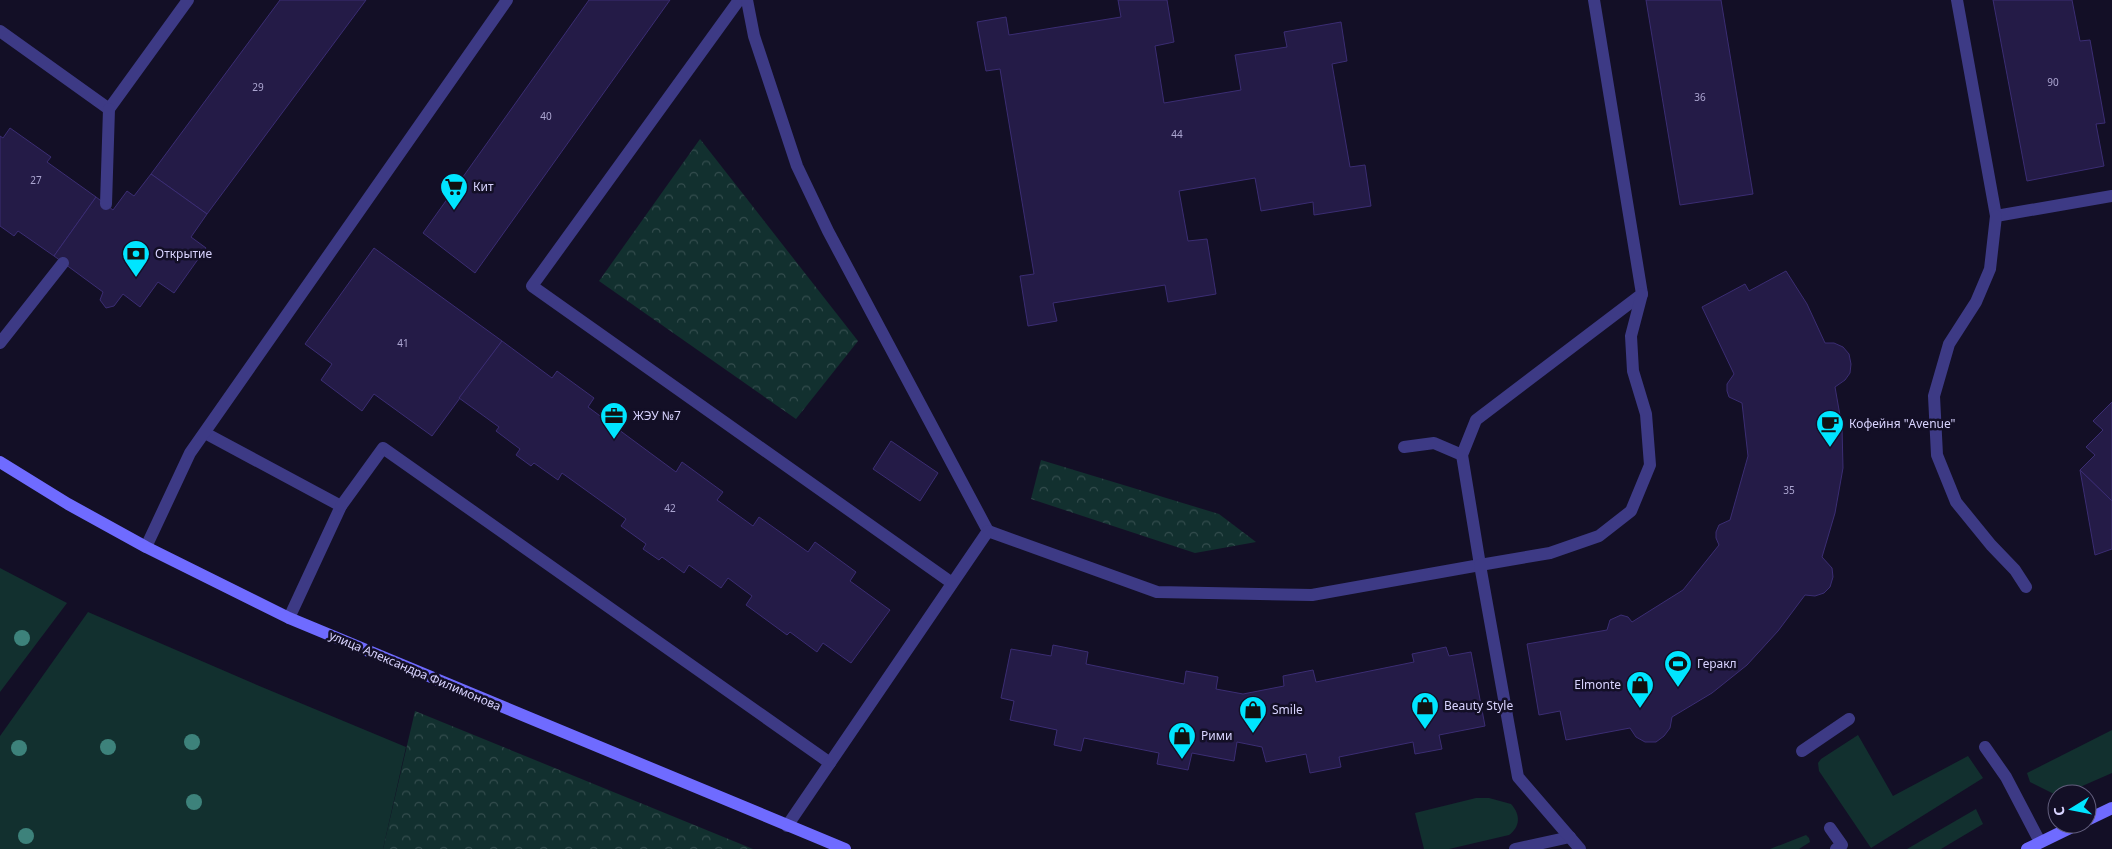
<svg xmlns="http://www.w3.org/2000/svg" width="2112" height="849" font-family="'Noto Sans',sans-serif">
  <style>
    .green { fill: #12302f }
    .forest { fill: url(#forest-crowns) }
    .building { fill: #241b47; stroke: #3b2d73 }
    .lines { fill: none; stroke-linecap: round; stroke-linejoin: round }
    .service { stroke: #3d3a85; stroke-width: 12 }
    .secondary { stroke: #6f6bff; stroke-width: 12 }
    .tree { fill: #3d827b }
    .labels { text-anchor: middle; stroke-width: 5; stroke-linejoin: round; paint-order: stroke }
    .number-label { font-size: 10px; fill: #aca6d1 }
    .poi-label { font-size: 12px; fill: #d9d4ff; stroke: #130f26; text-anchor: start }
    .street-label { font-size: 12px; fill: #d9d4ff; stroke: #130f26 }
  </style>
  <defs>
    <pattern id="forest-crowns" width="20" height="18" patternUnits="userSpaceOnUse" patternTransform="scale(1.25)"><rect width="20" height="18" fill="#12302f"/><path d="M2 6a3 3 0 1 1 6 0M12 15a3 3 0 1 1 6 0" fill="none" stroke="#344d4e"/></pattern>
  </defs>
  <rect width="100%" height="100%" fill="#130f26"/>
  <g class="green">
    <path d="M 0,568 L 67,603 L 0,692 Z"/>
    <path d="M 88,612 L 257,685 L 406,747 L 383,849 L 0,849 L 0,736 Z"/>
    <path d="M 2112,730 L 2112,773 L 2080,787 L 2054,794 L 2030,782 L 2027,773 Z"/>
    <path d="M 1858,735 L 1893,796 L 1968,756 L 1983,778 L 1871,848 L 1819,771 L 1818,763 L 1821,759 Z"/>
    <path d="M 1476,798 L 1489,798 L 1511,804 C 1521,815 1520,827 1509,835 L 1449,849 L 1424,849 L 1415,813 Z"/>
    <path d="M 1976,809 L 1983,824 L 1941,849 L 1907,849 Z"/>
    <path d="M 1806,835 L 1809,838 L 1810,842 L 1799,849 L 1770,849 Z"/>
  </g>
  <g class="forest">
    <path d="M 700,139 L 858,341 L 796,419 L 599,281 Z"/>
    <path d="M 1041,460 L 1219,514 L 1256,542 L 1195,553 L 1031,499 Z"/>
    <path d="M 415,711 L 753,849 L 383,849 Z"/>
  </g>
  <g class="building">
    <path d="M 280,0 L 366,0 L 207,214 L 151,174 Z"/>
    <path d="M 589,0 L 670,0 L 475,273 L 423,233 Z"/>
    <path d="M 1118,0 L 1167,0 L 1174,42 L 1155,46 L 1164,103 L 1241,90 L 1235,55 L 1287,47 L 1284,32 L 1341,22 L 1347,61 L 1332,64 L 1350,167 L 1365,165 L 1371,206 L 1314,215 L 1313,202 L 1261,211 L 1255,178 L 1179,191 L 1188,241 L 1207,239 L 1216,294 L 1168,302 L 1165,285 L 1053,303 L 1057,321 L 1028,326 L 1020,276 L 1034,274 L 1000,69 L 986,71 L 977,22 L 1006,17 L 1009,35 L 1121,17 Z"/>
    <path d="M 1646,0 L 1721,0 L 1753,194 L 1680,205 Z"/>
    <path d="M 1993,0 L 2072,0 L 2080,41 L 2090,40 L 2105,123 L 2096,124 L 2104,166 L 2027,181 Z"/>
    <path d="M 10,128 L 51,157 L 47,162 L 96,197 L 54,256 L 18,231 L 14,236 L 0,226 L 0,136 L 3,138 Z"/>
    <path d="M 151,174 L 207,214 L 191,237 L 206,248 L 174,293 L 158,282 L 140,307 L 123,294 L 114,306 L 106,308 L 100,300 L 103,292 L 54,256 L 96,197 L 113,210 L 127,191 L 134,196 Z"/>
    <path d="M 374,248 L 502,341 L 432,436 L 374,394 L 362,411 L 321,380 L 332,364 L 305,344 Z"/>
    <path d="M 1786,271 L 1807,304 L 1825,343 L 1834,343 L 1843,347 L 1849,354 L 1851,364 L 1850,373 L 1845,380 L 1835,387 L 1842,427 L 1843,468 L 1835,513 L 1822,557 L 1832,568 L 1833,577 L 1830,587 L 1824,593 L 1815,596 L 1805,595 L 1778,631 L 1747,665 L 1712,693 L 1672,717 L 1670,728 L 1664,736 L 1656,742 L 1645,742 L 1636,737 L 1630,728 L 1566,740 L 1560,711 L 1539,715 L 1527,644 L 1607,630 L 1610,620 L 1621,615 L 1628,617 L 1632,622 L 1683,590 L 1719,545 L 1716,538 L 1716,532 L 1719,525 L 1730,520 L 1748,456 L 1742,403 L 1729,397 L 1727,391 L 1727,384 L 1734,374 L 1702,307 L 1745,284 L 1749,291 Z"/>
    <path d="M 502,341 L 552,378 L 557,371 L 594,398 L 588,407 L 676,472 L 682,462 L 723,492 L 717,500 L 753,526 L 759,517 L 808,552 L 815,542 L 856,572 L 850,581 L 890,610 L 851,663 L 823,643 L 817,652 L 790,632 L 787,635 L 746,605 L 752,596 L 728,578 L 721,588 L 689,565 L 684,573 L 662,557 L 659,560 L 643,549 L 646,544 L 621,526 L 626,519 L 562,473 L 558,480 L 534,463 L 531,466 L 516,455 L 520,449 L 496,431 L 499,427 L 459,398 Z"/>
    <path d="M 2112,402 L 2112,501 L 2080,470 L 2095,455 L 2086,447 L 2103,430 L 2093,421 Z"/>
    <path d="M 891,441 L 938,473 L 920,501 L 873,469 Z"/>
    <path d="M 2080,470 L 2112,501 L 2112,549 L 2095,555 Z"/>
    <path d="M 1053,645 L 1088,652 L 1086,664 L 1184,684 L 1186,671 L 1218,677 L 1216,689 L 1243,694 L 1284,686 L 1283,676 L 1313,670 L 1316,682 L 1414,662 L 1412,654 L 1446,647 L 1449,656 L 1471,652 L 1485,726 L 1439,735 L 1442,749 L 1415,754 L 1413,742 L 1339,757 L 1341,767 L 1310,773 L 1306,754 L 1266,762 L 1262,747 L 1237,742 L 1234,761 L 1192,753 L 1188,770 L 1157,764 L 1159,753 L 1084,738 L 1081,751 L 1054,745 L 1057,730 L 1010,720 L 1014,701 L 1001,698 L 1011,649 L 1051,656 Z"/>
  </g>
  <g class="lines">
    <g class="service">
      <path d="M 739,0 L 532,286 L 952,583"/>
      <path d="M 747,0 L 754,36 L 797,166 L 828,231 L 988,531"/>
      <path d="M 1957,0 L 1996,216 L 2112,196"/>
      <path d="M 0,31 L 109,109 L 188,0"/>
      <path d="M 106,204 L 109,109"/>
      <path d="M 1996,216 L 1990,269 L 1976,302 L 1949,344 L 1934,396 L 1937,455 L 1956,502 L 1991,545 L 2015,570 L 2026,587"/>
      <path d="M 0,343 L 63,263"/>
      <path d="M 205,433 L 341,506 L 289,618"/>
      <path d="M 1404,447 L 1434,443 L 1462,455"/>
      <path d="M 341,506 L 383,448 L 830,763"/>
      <path d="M 146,547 L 190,453 L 507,0"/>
      <path d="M 1985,747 L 2006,777 L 2040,842"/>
      <path d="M 1802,751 L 1849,719"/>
      <path d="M 787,826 L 988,531 L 1157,592 L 1312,595 L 1480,565 L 1462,455 L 1476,420 L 1642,294 L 1594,0"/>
      <path d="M 1830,828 L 1842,845 L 1836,849"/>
      <path d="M 1515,849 L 1570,837"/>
      <path d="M 1580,849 L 1518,777 L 1480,565 L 1550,553 L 1599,536 L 1631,511 L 1650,465 L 1646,414 L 1633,371 L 1631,336 L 1642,294"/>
    </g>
    <g class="secondary">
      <path d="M 0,462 L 68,504 L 146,547 L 289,618 L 845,849"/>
      <path d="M 2087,820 L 2112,808"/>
      <path d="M 2027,849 L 2078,824"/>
    </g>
  </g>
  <g class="tree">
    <circle cx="22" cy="638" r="8"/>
    <circle cx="192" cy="742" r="8"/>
    <circle cx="108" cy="747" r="8"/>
    <circle cx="19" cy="748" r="8"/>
    <circle cx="194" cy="802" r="8"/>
    <circle cx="26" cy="836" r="8"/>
  </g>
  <defs>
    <symbol id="supermarket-pin" viewBox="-11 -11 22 30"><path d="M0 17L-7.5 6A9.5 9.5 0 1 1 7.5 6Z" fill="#00e5ff" stroke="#130f26"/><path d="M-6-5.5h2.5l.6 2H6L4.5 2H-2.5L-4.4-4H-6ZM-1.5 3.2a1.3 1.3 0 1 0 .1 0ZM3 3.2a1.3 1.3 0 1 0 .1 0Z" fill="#111"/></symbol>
    <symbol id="bank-pin" viewBox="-11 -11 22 30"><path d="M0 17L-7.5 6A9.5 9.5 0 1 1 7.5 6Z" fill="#00e5ff" stroke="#130f26"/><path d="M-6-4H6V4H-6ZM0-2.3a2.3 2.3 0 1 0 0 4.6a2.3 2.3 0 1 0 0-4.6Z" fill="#111"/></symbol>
    <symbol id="office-pin" viewBox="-11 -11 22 30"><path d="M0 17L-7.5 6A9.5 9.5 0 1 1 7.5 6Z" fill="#00e5ff" stroke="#130f26"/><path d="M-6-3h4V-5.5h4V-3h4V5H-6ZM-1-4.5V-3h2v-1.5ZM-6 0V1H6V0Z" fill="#111"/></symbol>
    <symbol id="cafe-pin" viewBox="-11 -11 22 30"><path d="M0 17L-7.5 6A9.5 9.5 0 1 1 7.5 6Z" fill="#00e5ff" stroke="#130f26"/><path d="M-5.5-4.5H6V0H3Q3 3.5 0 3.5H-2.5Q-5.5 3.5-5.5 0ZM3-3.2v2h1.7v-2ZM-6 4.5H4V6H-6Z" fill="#111"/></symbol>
    <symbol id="stadium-pin" viewBox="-11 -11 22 30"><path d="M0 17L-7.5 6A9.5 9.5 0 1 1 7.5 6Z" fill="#00e5ff" stroke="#130f26"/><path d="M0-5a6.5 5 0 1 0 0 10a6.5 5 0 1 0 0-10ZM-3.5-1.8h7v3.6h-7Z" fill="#111"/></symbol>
    <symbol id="shop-pin" viewBox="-11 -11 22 30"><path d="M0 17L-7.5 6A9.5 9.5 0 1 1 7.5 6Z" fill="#00e5ff" stroke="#130f26"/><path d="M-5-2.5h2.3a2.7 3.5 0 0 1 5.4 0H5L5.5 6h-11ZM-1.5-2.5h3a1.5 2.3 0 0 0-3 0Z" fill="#111"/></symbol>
  </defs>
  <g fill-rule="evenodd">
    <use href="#supermarket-pin" x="438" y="171" width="32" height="43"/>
    <use href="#bank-pin" x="120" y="238" width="32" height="43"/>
    <use href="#office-pin" x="598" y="400" width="32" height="43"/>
    <use href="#cafe-pin" x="1814" y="408" width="32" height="43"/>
    <use href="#stadium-pin" x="1662" y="648" width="32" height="43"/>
    <use href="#shop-pin" x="1624" y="669" width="32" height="43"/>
    <use href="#shop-pin" x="1409" y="690" width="32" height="43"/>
    <use href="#shop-pin" x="1237" y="694" width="32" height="43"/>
    <use href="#shop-pin" x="1166" y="720" width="32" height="43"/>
  </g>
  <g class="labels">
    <g class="number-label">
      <text x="2053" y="86">90</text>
      <text x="258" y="91">29</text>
      <text x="1700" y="101">36</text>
      <text x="546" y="120">40</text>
      <text x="1177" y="138">44</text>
      <text x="36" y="184">27</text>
      <text x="403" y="347">41</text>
      <text x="1789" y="494">35</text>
      <text x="670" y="512">42</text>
    </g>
    <g class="poi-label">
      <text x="473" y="191">Кит</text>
      <text x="155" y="258">Открытие</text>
      <text x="633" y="420">ЖЭУ №7</text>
      <text x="1849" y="428">Кофейня "Avenue"</text>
      <text x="1697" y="668">Геракл</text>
      <text x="1621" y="689" text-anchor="end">Elmonte</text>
      <text x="1444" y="710">Beauty Style</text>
      <text x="1272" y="714">Smile</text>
      <text x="1201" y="740">Рими</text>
    </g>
    <g class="street-label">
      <text transform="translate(415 671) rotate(23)" y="4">улица Александра Филимонова</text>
    </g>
  </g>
  <g transform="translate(2072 809) rotate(260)"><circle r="24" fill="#130f26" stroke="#625e7d"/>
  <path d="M0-4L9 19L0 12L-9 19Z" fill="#00e5ff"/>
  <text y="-8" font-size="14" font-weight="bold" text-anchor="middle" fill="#d9d4ff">С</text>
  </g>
</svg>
